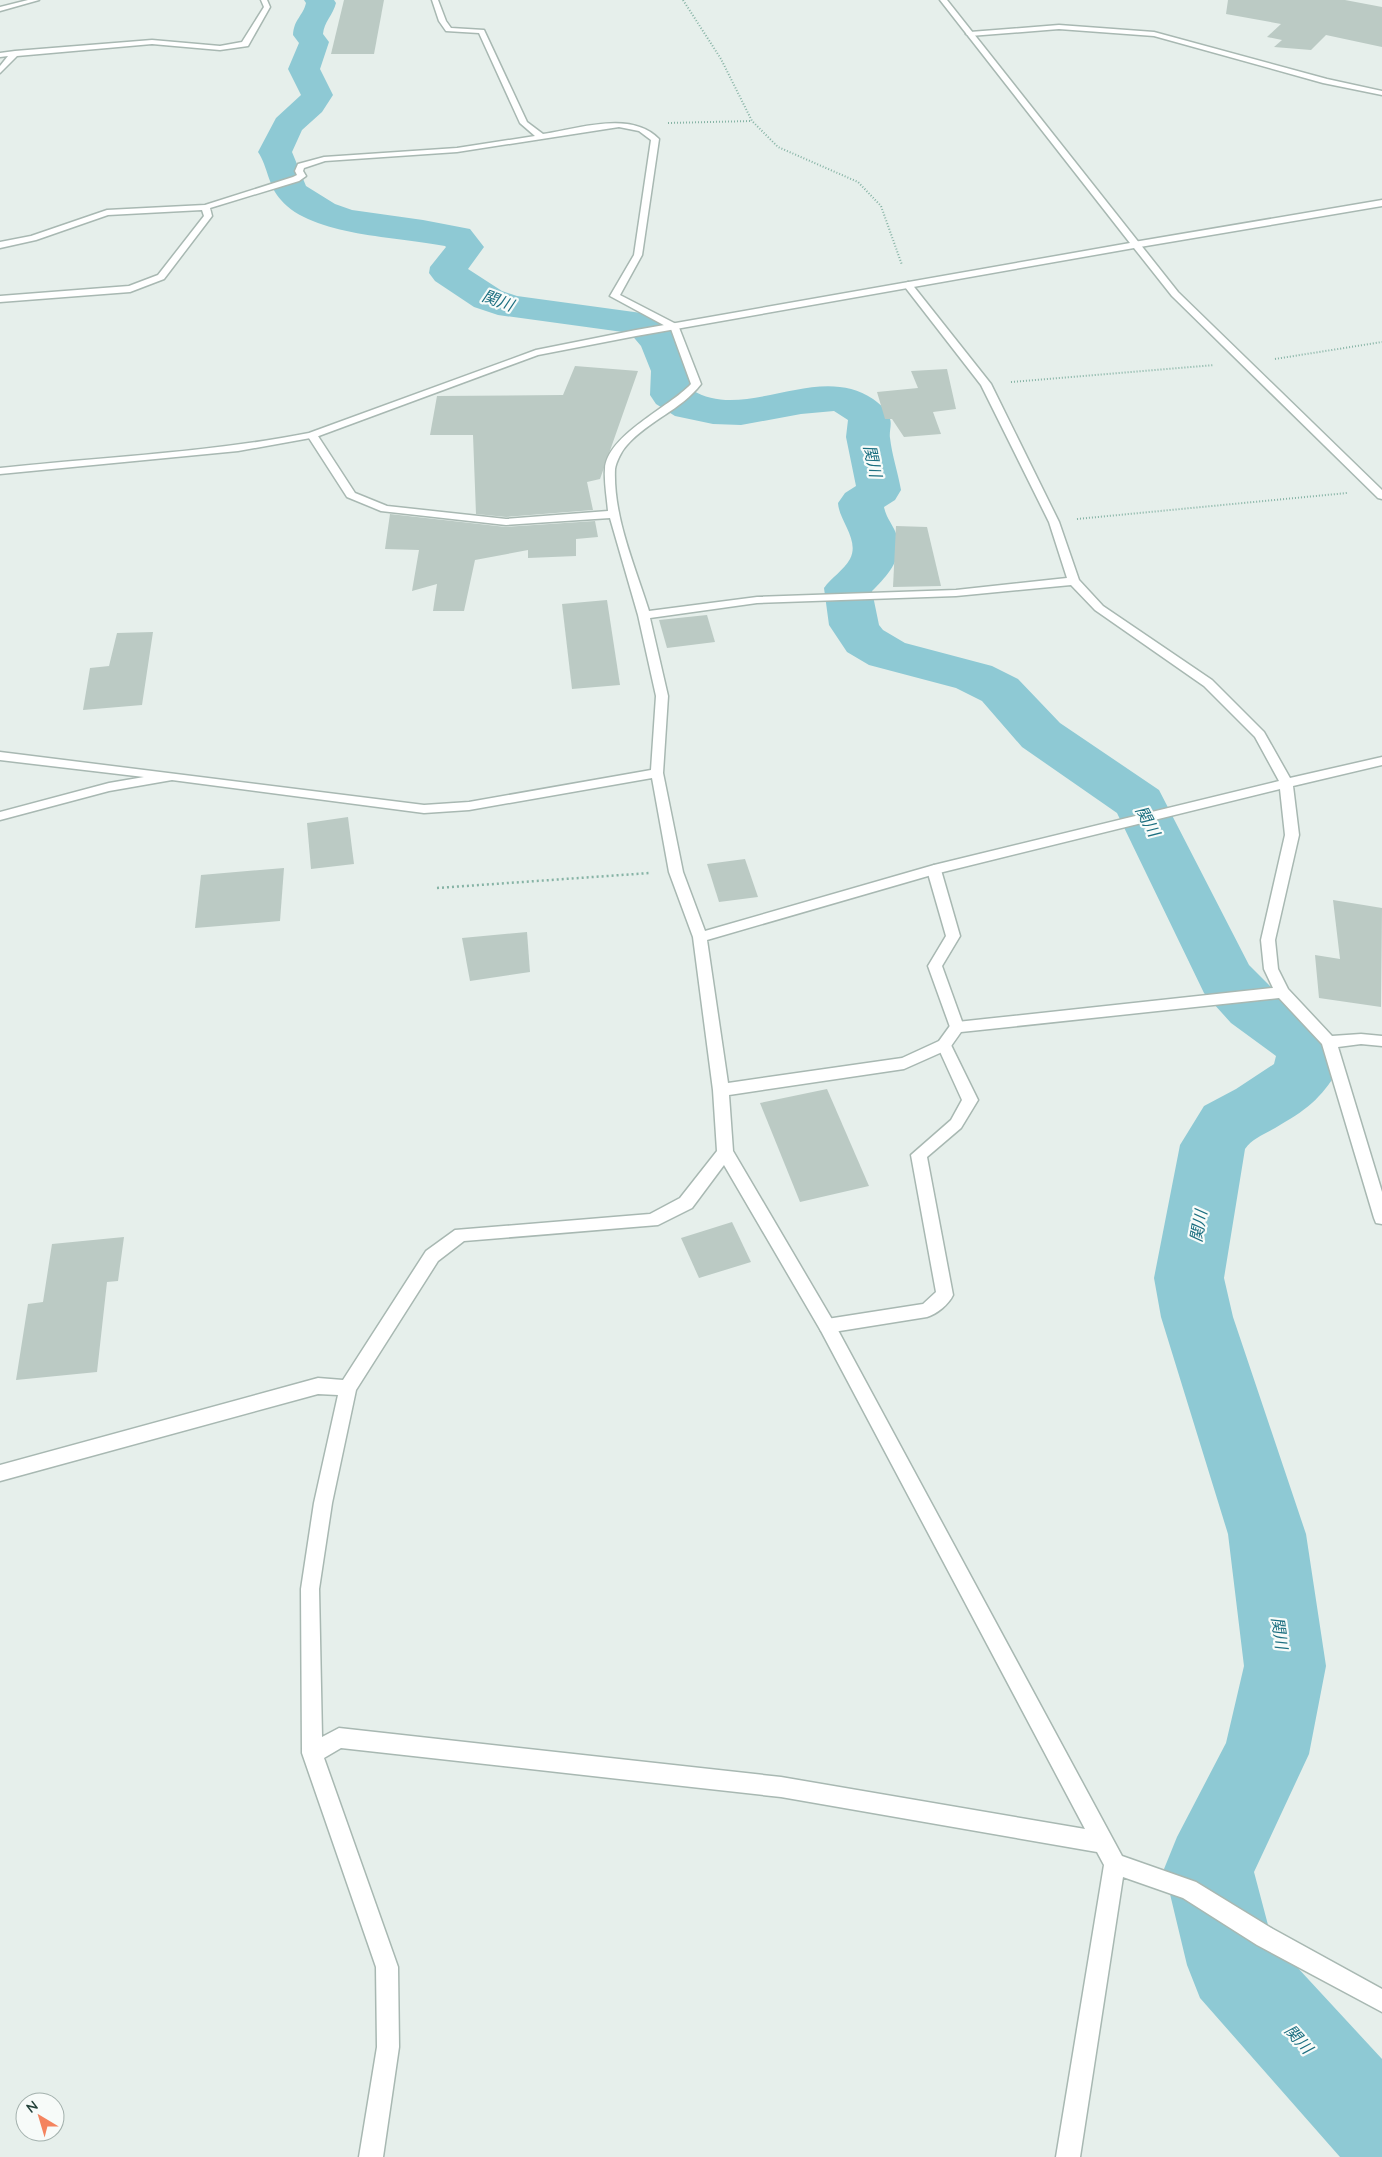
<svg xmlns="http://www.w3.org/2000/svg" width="1382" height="2157" font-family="Quicksand,'Noto Sans JP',sans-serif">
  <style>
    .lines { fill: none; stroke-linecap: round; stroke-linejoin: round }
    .river { fill: #8ec9d4; fill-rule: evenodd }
    .building { fill: #bbcac4 }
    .service-casing { stroke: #a8b8b2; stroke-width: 3 }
    .minor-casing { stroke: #a8b8b2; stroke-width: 3 }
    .tertiary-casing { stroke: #a8b8b2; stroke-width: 3 }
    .path-far1 { stroke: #86b3a5; stroke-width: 2; stroke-dasharray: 1 2; stroke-linecap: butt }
    .path { stroke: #86b3a5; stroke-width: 2.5; stroke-dasharray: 2 3; stroke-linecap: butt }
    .service { fill: #fff; fill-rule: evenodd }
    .minor { fill: #fff; fill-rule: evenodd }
    .tertiary { fill: #fff; fill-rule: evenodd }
    .labels { text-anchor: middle; stroke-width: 4.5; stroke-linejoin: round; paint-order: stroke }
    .water-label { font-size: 16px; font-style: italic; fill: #1c6f80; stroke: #f7fbf9 }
  </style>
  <rect width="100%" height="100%" fill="#e6efeb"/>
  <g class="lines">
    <path class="river" d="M 304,0 L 334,0 L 336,3 C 333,15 324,22 323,34 L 329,42 L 320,69 L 333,95 L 322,112 L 302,130 L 292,152 L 306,186 L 335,204 L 352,210 L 423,220 L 470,229 L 484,247 L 468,269 L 502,291 L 517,296 L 656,315 C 679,338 691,356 692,390 C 745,423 817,361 873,399 C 879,403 888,411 890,419 C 892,424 889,432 890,438 C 892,455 898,473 901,490 L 895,500 L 884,507 C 886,518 894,526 897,536 C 904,558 887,576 872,591 L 879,625 L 883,630 L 905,643 L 992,666 L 1018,679 L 1060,723 L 1159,790 L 1249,965 L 1275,991 L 1327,1029 L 1336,1045 L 1341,1065 C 1324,1095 1310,1108 1280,1125 C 1268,1133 1253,1137 1245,1149 L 1224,1278 L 1233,1317 L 1306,1534 L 1326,1666 L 1309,1754 L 1254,1872 L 1272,1940 L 1382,2059 L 1382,2157 L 1340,2157 L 1200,1998 L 1187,1965 L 1164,1869 L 1177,1837 L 1226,1743 L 1244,1666 L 1228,1534 L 1161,1317 L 1154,1278 L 1180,1145 L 1204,1106 L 1236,1089 L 1274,1064 L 1276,1056 L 1231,1023 L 1204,993 L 1117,813 L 1022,747 L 982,701 L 956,688 L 869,665 L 847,652 L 829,625 L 824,588 C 831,578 844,570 850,559 C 860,540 839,521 838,503 L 845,493 L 856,486 L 846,437 L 848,420 L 834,411 L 801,414 L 741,425 L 713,424 L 675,416 L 656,404 L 650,395 L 651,371 L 641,346 L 630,333 L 498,315 L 474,307 L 435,281 L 429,273 L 430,267 L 446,247 L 445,246 C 400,237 311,236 281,200 C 268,186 268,167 258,152 L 276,118 L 301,95 L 288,69 L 299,43 L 293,35 C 294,19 303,16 306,3 Z"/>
  </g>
  <g class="building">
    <path d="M 344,0 L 384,0 L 374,54 L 331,54 Z"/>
    <path d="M 1228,0 L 1345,0 L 1382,7 L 1382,47 L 1326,35 L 1311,50 L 1274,47 L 1282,40 L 1267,37 L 1281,24 L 1226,14 Z"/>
    <path d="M 575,366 L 638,371 L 600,479 L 587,482 L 593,510 L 506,517 L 476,514 L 473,435 L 430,435 L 437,396 L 563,395 Z"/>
    <path d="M 947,369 L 956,409 L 933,412 L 941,434 L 904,437 L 892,419 L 885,419 L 877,392 L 918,388 L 911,371 Z"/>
    <path d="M 390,514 L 506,527 L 595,521 L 598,537 L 576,539 L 576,556 L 528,558 L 528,550 L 475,560 L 464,611 L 433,611 L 437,584 L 412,591 L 419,550 L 385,549 Z"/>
    <path d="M 896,526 L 927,527 L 941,586 L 893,587 Z"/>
    <path d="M 607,600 L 620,685 L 572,689 L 562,604 Z"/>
    <path d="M 707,615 L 715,642 L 667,648 L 659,620 Z"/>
    <path d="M 153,632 L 142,705 L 83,710 L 90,668 L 109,666 L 117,633 Z"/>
    <path d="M 348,817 L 354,864 L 311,869 L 307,823 Z"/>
    <path d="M 745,859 L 758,897 L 719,902 L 707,864 Z"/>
    <path d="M 284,868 L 280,921 L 195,928 L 201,875 Z"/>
    <path d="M 1333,900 L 1382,908 L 1381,1007 L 1319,998 L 1315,955 L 1340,959 Z"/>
    <path d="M 527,932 L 530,972 L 470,981 L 462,938 Z"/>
    <path d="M 827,1089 L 869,1186 L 800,1202 L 760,1103 Z"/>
    <path d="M 732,1222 L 751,1262 L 699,1278 L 681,1238 Z"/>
    <path d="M 124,1237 L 118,1281 L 107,1282 L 97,1372 L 16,1380 L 28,1304 L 43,1302 L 52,1244 Z"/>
  </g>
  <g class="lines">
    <defs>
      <g id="service">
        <path d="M 934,865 L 941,870 L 960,936 L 942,966 L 964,1027 L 962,1031 L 952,1031 L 950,1027 L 928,966 L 946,936 L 927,870 Z"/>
        <path d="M 944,1040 L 949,1041 L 951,1045 L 978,1100 L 961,1128 L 927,1157 L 953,1295 C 949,1304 937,1314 927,1317 L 827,1333 L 821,1331 L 819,1326 L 821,1321 L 827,1319 L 923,1304 L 936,1292 L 911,1155 L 951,1120 L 962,1100 L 937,1045 L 939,1041 Z"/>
      </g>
      <g id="minor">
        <path d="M 28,0 L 39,0 L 0,11 L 0,7 Z"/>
        <path d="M 261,0 L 267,0 L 270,7 L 248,46 L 220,50 L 152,44 L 17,56 L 0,73 L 0,66 L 8,56 L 0,57 L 0,53 L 15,51 L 152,40 L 220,46 L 242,42 L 264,7 Z"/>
        <path d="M 432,0 L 438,0 L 446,21 L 451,28 L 484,30 L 527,122 L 543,134 C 578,129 631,110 659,139 L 642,255 L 620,295 L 678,325 L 701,384 C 681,410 648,421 627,445 C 622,450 616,462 615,469 C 613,517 635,566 649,611 L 757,597 L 956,590 L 1067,578 L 1049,522 L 981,385 L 905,287 L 904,285 L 908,282 L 911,283 L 991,384 L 1059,522 L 1079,580 L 1103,606 L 1212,680 L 1264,732 L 1290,778 L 1382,757 L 1382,765 L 1293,786 L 1299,835 L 1275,940 L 1278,969 L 1288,989 L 1332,1036 L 1361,1034 L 1382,1036 L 1382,1046 L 1361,1044 L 1338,1047 L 1382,1192 L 1382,1224 L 1376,1223 L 1374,1218 L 1322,1044 L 1279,998 L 961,1032 L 949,1049 L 904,1069 L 729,1095 L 733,1151 L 833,1321 L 1122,1856 L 1196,1882 L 1273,1929 L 1382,1989 L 1382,2012 L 1257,1945 L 1183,1898 L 1123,1877 L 1080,2157 L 1056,2157 L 1104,1865 L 1097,1852 L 781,1797 L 341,1748 L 324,1758 L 398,1967 L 399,2047 L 383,2157 L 359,2157 L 377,2047 L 376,1967 L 302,1753 L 301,1589 L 314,1503 L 338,1395 L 318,1394 L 0,1481 L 0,1465 L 318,1378 L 343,1380 L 426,1251 L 455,1230 L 650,1214 L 680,1198 L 717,1151 L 713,1090 L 693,937 L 669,872 L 652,778 L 469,810 L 424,813 L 172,780 L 109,791 L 0,820 L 0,812 L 109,783 L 144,777 L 0,760 L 0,752 L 424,805 L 469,802 L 651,770 L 656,696 L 638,615 L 610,518 L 506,525 L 381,511 L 347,497 L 307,435 L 316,433 L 355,493 L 387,506 L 506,519 L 608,511 C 607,498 604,482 605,469 C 607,435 670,407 691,384 L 671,329 L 610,296 L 634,255 L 651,140 L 639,131 L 619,127 L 457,152 L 325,161 L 304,168 L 303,171 L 306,176 L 299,181 L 210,208 L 212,216 L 164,279 L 130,292 L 0,302 L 0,296 L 129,286 L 158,275 L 204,216 L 202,210 L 108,215 L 36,240 L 0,248 L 0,242 L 31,236 L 107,210 L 205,205 L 293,177 L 297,175 L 295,171 L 298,164 L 324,157 L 457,148 L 535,136 L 520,123 L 479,33 L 446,31 L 439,21 ZM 1071,585 L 1095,610 L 1204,686 L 1255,737 L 1279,781 L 934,865 L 705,931 L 683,872 L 663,773 L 668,696 L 650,618 L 757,603 L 956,596 ZM 1280,789 L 1285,835 L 1261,940 L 1264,969 L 1273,988 L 957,1022 L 952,1023 L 939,1041 L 902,1058 L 728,1083 L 707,940 L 935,874 ZM 724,1165 L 821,1331 L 1085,1829 L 781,1777 L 339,1728 L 322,1737 L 319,1589 L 332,1503 L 356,1390 L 438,1261 L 464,1241 L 658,1225 L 692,1208 Z"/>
        <path d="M 1059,25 L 1154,32 L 1327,79 L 1382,91 L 1382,95 L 1323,83 L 1154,36 L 1059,29 L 970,36 L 966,34 L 970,32 Z"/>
        <path d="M 1382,200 L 1382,206 L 1134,248 L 1130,245 L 1134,242 Z"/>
      </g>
      <path id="tertiary" d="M 940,0 L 947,0 L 1178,292 L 1382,490 L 1382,499 L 1378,498 L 1172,296 L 1134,248 L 636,336 L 538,355 L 316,437 L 238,451 L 0,474 L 0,468 C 103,457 208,453 309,433 L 536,350 L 636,330 L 1130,243 Z"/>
    </defs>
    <use href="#service" class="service-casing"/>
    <use href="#minor" class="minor-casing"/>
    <use href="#tertiary" class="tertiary-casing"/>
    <g class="path-far1">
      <path d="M 683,0 L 721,59 L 752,121 L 778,147 L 858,182 L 881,206 L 902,265"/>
      <path d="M 668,123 L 752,121"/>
      <path d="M 1275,359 L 1382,342"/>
      <path d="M 1011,382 L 1214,365"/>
      <path d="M 1077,519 L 1347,493"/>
    </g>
    <path class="path" d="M 437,888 L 650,873"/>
    <use href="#service" class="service"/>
    <use href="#minor" class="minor"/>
    <use href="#tertiary" class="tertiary"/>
  </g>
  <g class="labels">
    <g class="water-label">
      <text transform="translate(498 300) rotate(20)" y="6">関川</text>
      <text transform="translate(873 461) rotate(78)" y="6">関川</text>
      <text transform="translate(1148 821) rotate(62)" y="6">関川</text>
      <text transform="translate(1198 1226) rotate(-80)" y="6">関川</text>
      <text transform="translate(1280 1633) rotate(82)" y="6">関川</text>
      <text transform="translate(1299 2039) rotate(48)" y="6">関川</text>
    </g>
  </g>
  <g transform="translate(40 2117) rotate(322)"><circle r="24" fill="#f7fbf9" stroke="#a3b1ad"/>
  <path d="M0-4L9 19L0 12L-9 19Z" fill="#f4845f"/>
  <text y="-8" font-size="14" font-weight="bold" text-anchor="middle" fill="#24423a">N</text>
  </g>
</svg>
